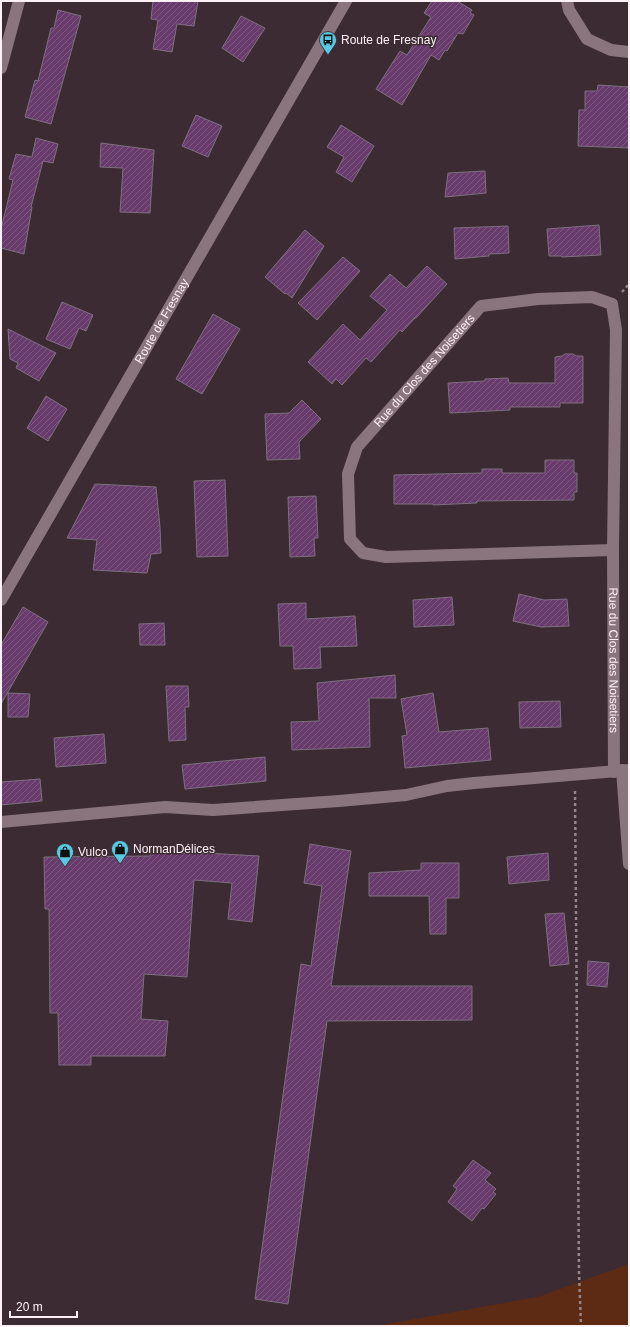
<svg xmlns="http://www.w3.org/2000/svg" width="630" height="1327" font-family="Helvetica,sans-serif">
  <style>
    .green { fill: #5d2b13 }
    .building { fill: url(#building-hatch); stroke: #7e6f7f }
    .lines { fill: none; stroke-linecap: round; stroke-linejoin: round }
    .path { stroke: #95858c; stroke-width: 2.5; stroke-dasharray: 3 3; stroke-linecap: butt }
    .minor { stroke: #8a747d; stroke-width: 12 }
    .labels { text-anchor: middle; stroke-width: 3; stroke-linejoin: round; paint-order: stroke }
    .poi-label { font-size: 12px; fill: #fef1f6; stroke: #3d2b33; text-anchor: start }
    .street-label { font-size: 12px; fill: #fef1f6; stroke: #3d2b33 }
  </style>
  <defs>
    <pattern id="building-hatch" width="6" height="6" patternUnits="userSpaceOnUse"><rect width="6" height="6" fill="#673c6c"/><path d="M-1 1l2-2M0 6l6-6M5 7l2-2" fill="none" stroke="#7e5982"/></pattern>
  </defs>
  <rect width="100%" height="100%" fill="#3d2b33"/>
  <path class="green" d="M 629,1264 L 629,1326 L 376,1326 L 538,1297 Z"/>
  <g class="building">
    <path d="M 153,1 L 198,1 L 194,26 L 177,24 L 172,52 L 153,49 L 158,20 L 151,19 Z"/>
    <path d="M 432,1 L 457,1 L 472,10 L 470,13 L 474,15 L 463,34 L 458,33 L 447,51 L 445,50 L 439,60 L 431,55 L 402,105 L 376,89 L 400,51 L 407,55 L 431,17 L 424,13 Z"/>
    <path d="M 58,10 L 81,16 L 51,124 L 25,117 L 35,80 L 38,81 L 51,28 L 54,28 Z"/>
    <path d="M 241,16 L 265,28 L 243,62 L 222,48 Z"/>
    <path d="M 598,85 L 629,87 L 629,148 L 578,146 L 579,110 L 585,110 L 585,91 L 597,91 Z"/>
    <path d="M 196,115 L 222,126 L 208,157 L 182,146 Z"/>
    <path d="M 341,125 L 374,146 L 352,182 L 336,172 L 344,157 L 327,147 Z"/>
    <path d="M 36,138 L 58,144 L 53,163 L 43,161 L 31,207 L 32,207 L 24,254 L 1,248 L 1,229 L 13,180 L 9,179 L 16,154 L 32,157 Z"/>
    <path d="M 101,143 L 154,150 L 150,213 L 120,212 L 123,168 L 100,167 Z"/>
    <path d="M 485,171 L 486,193 L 445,197 L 448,173 Z"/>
    <path d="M 599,225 L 601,255 L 562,257 L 561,256 L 549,256 L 547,229 Z"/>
    <path d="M 508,226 L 509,253 L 489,254 L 489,256 L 455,259 L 454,228 Z"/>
    <path d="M 305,230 L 324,246 L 292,298 L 286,293 L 285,294 L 265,277 Z"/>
    <path d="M 343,257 L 360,271 L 317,320 L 298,303 Z"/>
    <path d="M 427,266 L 447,284 L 416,318 L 415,318 L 402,332 L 400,330 L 371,362 L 366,358 L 342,385 L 336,379 L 332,384 L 308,362 L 343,324 L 360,340 L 387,310 L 370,296 L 390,274 L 406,288 Z"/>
    <path d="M 62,302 L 93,315 L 86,331 L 79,328 L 70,349 L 46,339 Z"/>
    <path d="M 213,314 L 240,329 L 202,394 L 176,379 Z"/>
    <path d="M 8,329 L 56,353 L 39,381 L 16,368 L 18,363 L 10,359 Z"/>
    <path d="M 565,354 L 573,354 L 576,356 L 583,356 L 583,403 L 560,403 L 560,407 L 510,407 L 510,410 L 450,413 L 448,383 L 485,381 L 485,379 L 508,378 L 509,383 L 555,383 L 555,357 L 562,356 Z"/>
    <path d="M 46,396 L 67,409 L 48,441 L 27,428 Z"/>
    <path d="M 302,400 L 321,419 L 299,442 L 300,459 L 267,460 L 265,414 L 289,413 Z"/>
    <path d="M 545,460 L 574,460 L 574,473 L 577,473 L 577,492 L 574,492 L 574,500 L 477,501 L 477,503 L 433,505 L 433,504 L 394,504 L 394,475 L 482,473 L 482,469 L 502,469 L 502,473 L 545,473 Z"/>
    <path d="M 225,480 L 228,556 L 197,557 L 194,481 Z"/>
    <path d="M 95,484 L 156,487 L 160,527 L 161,553 L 151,554 L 147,573 L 93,570 L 97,540 L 67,538 Z"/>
    <path d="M 316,496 L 318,538 L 314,538 L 315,556 L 290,557 L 288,497 Z"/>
    <path d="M 519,594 L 544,600 L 567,599 L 569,626 L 541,627 L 513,621 Z"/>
    <path d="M 452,597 L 454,625 L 414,627 L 413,600 Z"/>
    <path d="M 306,603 L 306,619 L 355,616 L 357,646 L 320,647 L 321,668 L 294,669 L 293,646 L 280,646 L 278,604 Z"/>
    <path d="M 23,607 L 48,622 L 1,704 L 1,645 Z"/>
    <path d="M 164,623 L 165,645 L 140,645 L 139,624 Z"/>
    <path d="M 395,675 L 396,698 L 369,698 L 370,747 L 292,750 L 291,722 L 319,721 L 317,683 Z"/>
    <path d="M 166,686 L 188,686 L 189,707 L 185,707 L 186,740 L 169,741 Z"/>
    <path d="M 8,693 L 30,694 L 28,717 L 8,717 Z"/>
    <path d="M 433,693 L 439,732 L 488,728 L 491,760 L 405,768 L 402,736 L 407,735 L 401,699 Z"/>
    <path d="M 560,701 L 561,727 L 520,728 L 519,702 Z"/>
    <path d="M 104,734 L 106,763 L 56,767 L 54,738 Z"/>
    <path d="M 265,757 L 266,781 L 185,789 L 182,765 Z"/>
    <path d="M 40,779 L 42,801 L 1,805 L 1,782 Z"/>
    <path d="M 310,844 L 351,851 L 331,986 L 472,986 L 472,1020 L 327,1021 L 288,1304 L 255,1299 L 301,964 L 311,966 L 322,886 L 304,883 Z"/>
    <path d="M 150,850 L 259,856 L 252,922 L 228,919 L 232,883 L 194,880 L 187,977 L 144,974 L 141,1019 L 168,1021 L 165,1056 L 91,1056 L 91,1065 L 59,1065 L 58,1013 L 50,1013 L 49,909 L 45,909 L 44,857 L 150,856 Z"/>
    <path d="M 548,853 L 549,880 L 509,884 L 507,857 Z"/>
    <path d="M 421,863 L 459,863 L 459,898 L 446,898 L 446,934 L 430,934 L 429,896 L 369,896 L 369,873 L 421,870 Z"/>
    <path d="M 564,913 L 569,964 L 550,966 L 545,914 Z"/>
    <path d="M 588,961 L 609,963 L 607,987 L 587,985 Z"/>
    <path d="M 473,1160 L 491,1173 L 485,1180 L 496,1189 L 493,1192 L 496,1194 L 484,1209 L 482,1208 L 472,1221 L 448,1202 L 457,1189 L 453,1186 Z"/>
  </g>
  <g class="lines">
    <g class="path">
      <path d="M 622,292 L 629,284"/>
      <path d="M 575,791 L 579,1273 L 581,1326"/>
    </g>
    <g class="minor">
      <path d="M 567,1 L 569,10 L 587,39 L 611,50 L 629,52"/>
      <path d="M 1,68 L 19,1"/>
      <path id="s1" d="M 613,550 L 386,557 L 363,553 L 350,539 L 348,474 L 357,447 L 481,306 L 538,299 L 592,297 L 612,304 L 616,330 L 613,550 L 614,772"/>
      <path id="s2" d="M 1,600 L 346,1"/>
      <path d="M 622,770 L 629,864"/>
      <path d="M 1,822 L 165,807 L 213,810 L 339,801 L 406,795 L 447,786 L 474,783 L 629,770"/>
    </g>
  </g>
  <defs>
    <symbol id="bus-pin" viewBox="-11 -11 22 30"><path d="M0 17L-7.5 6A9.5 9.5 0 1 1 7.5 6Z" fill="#57c9e2" stroke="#3d2b33"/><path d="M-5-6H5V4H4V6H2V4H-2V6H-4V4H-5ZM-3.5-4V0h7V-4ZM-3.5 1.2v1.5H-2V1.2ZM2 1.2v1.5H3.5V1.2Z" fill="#111"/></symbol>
    <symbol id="shop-pin" viewBox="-11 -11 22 30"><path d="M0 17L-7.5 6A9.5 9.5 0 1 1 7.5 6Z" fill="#57c9e2" stroke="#3d2b33"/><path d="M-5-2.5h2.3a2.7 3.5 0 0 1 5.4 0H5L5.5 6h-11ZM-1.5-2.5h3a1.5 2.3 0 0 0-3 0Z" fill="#111"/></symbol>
  </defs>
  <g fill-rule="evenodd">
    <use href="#bus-pin" x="318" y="30" width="20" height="27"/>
    <use href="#shop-pin" x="110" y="839" width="20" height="27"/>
    <use href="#shop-pin" x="55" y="842" width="20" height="27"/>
  </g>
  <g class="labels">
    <g class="poi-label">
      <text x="341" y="44">Route de Fresnay</text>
      <text x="133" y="853">NormanDélices</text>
      <text x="78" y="856">Vulco</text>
    </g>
    <g class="street-label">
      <text dy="4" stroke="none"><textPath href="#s2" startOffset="322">Route de Fresnay</textPath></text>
      <text dy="4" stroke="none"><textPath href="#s1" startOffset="465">Rue du Clos des Noisetiers</textPath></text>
      <text dy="4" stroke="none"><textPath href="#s1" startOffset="1040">Rue du Clos des Noisetiers</textPath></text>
    </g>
  </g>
  <rect width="630" height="1327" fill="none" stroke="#fef1f6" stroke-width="4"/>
  <path d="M10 1311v6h67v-6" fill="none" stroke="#fef1f6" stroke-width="2"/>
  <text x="16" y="1311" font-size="12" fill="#fef1f6" stroke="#3d2b33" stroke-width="3" paint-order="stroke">20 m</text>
</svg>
